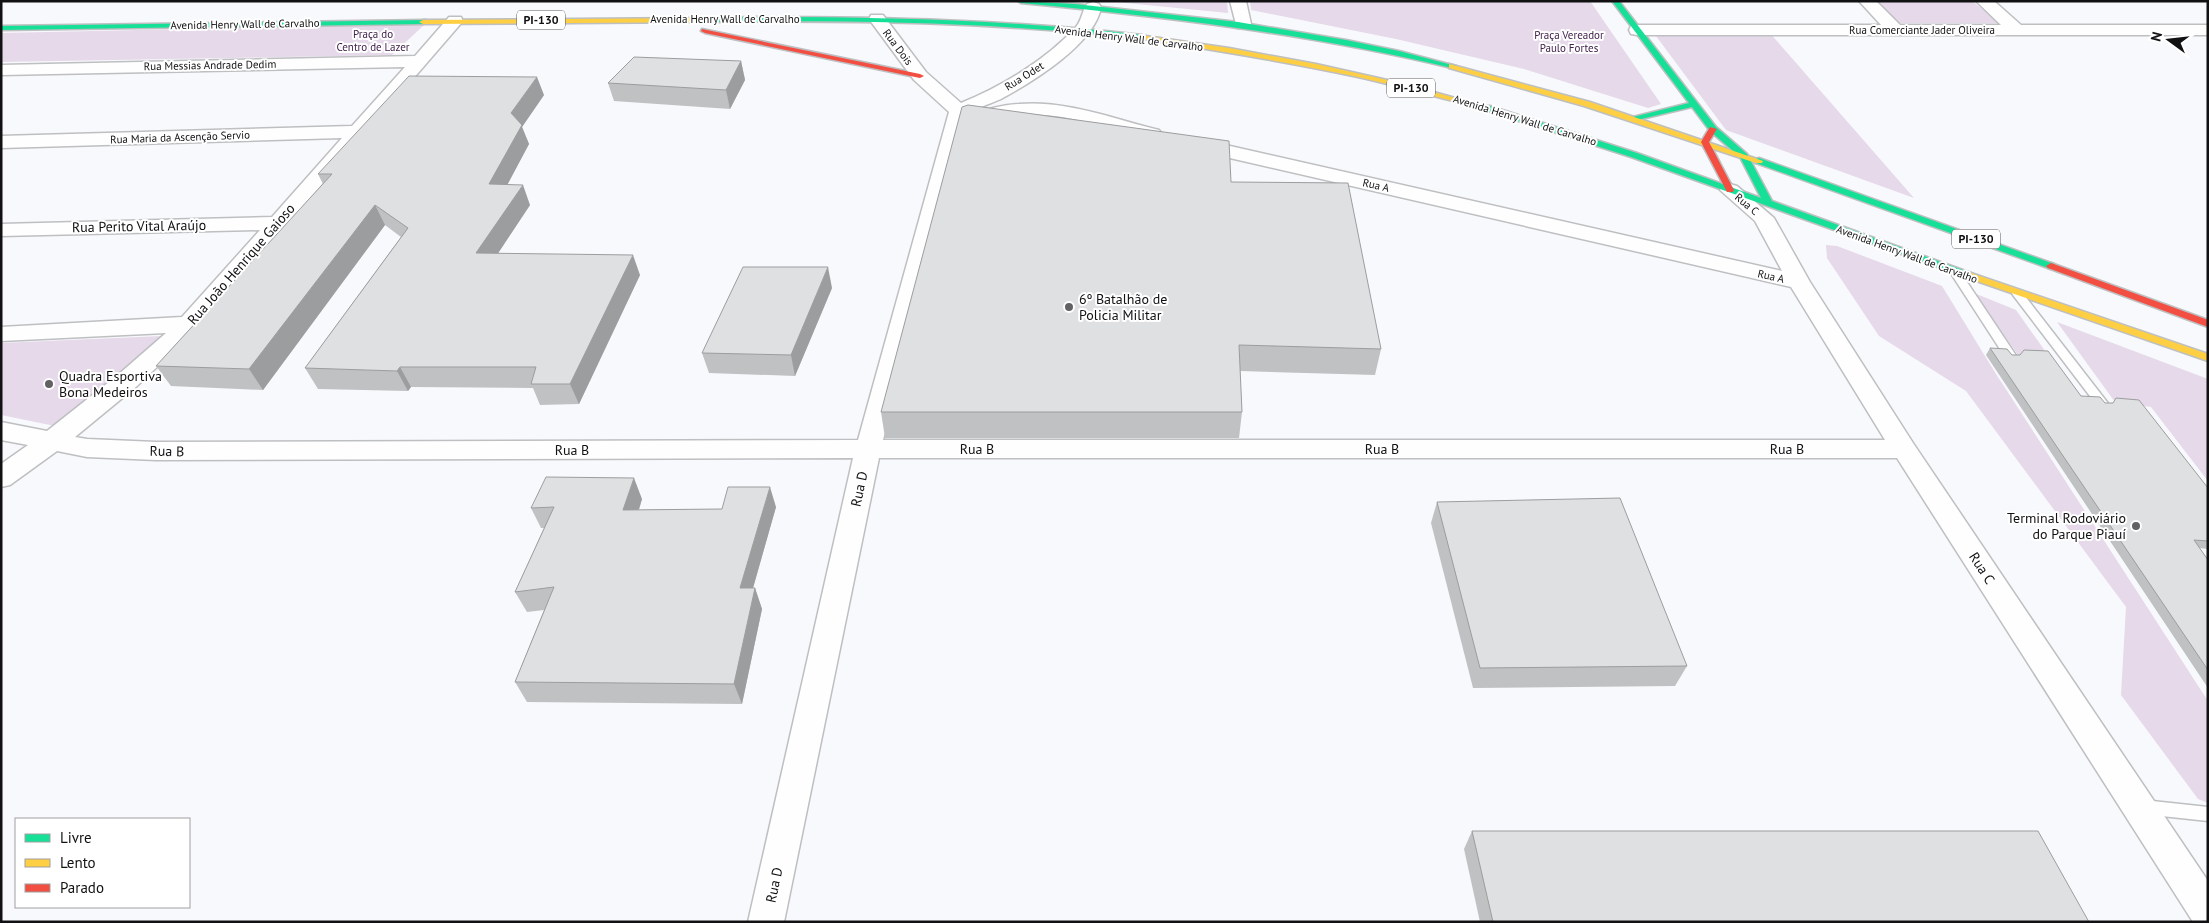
<svg xmlns="http://www.w3.org/2000/svg" width="2209" height="923" font-family="'PT Sans',sans-serif">
  <style>
    .green { fill: #e5d9ea }
    .lines { fill: none; stroke-linecap: round; stroke-linejoin: round }
    .lane-casing { stroke: #bebfc1; stroke-width: 3 }
    .street-casing { stroke: #bebfc1; stroke-width: 3 }
    .fast-casing { stroke: #bebfc1; stroke-width: 3 }
    .slow-casing { stroke: #bebfc1; stroke-width: 3 }
    .jam-casing { stroke: #bebfc1; stroke-width: 3 }
    .lane { fill: #fefeff; fill-rule: evenodd }
    .street { fill: #fefeff; fill-rule: evenodd }
    .fast { fill: #16e098; fill-rule: evenodd }
    .slow { fill: #ffcf43; fill-rule: evenodd }
    .jam { fill: #f24e42; fill-rule: evenodd }
    .wall { fill: #bfc1c2 }
    .shaded-wall { fill: #9b9d9e }
    .building { fill: #dee0e2; stroke: #9b9d9e }
    .poi-dot { fill: #626265; stroke: #fff; stroke-width: 2 }
    .labels { text-anchor: middle; stroke-width: 4; stroke-linejoin: round; paint-order: stroke }
    .far-street-label { font-size: 11px; fill: #111113; stroke: #fff }
    .far-park-label { font-size: 11px; fill: #42214b; stroke: #fff }
    .shield { fill: #fff; stroke: #58585a; stroke-width: 1 }
    .shield-label { font-size: 12px; font-weight: bold; fill: #111113 }
    .street-label { font-size: 14px; fill: #111113; stroke: #fff }
    .poi-label { font-size: 14px; fill: #111113; stroke: #fff; text-anchor: start }
  </style>
  <rect width="100%" height="100%" fill="#f8f9fc"/>
  <g class="green">
    <path d="M 1106,1 L 1227,1 L 1228,13 Z"/>
    <path d="M 1250,1 L 1590,1 L 1661,104 L 1648,108 L 1524,69 L 1396,39 L 1251,10 Z"/>
    <path d="M 1876,1 L 1972,1 L 2000,23 L 1898,23 Z"/>
    <path d="M 425,24 L 392,55 L 1,62 L 1,33 Z"/>
    <path d="M 1653,32 L 1769,32 L 1914,198 L 1726,130 Z"/>
    <path d="M 1826,245 L 1837,246 L 1942,286 L 1996,374 L 2208,701 L 2208,803 L 2198,799 L 2121,695 L 2126,607 L 1966,391 L 1879,336 L 1827,258 Z"/>
    <path d="M 1974,293 L 2016,310 L 2050,358 L 2018,355 Z"/>
    <path d="M 2057,322 L 2208,379 L 2208,481 L 2151,407 L 2115,402 Z"/>
    <path d="M 162,336 L 60,427 L 1,415 L 1,343 Z"/>
  </g>
  <g class="lines">
    <defs>
      <g id="lane">
        <path d="M 1955,269 L 1959,270 L 2017,357 L 2015,360 L 2007,360 L 1950,272 Z"/>
        <path d="M 2017,290 L 2021,291 L 2107,402 L 2109,405 L 2107,408 L 2099,408 L 2013,295 L 2012,293 L 2013,291 Z"/>
        <path d="M 2143,800 L 2208,807 L 2208,821 L 2143,814 L 2137,812 L 2135,807 L 2137,802 Z"/>
      </g>
      <g id="street">
        <path d="M 1230,1 L 1246,1 L 1251,24 L 1249,28 L 1237,28 Z"/>
        <path d="M 1859,1 L 1876,1 L 1900,25 L 2001,25 L 1976,1 L 1994,1 L 2021,25 L 2208,25 L 2208,35 L 1637,35 L 1631,34 L 1629,30 L 1631,26 L 1637,25 L 1881,25 Z"/>
        <path d="M 1093,2 L 1099,4 L 1101,7 C 1095,44 1032,82 1001,99 C 990,104 974,108 966,116 C 983,110 1001,105 1019,104 C 1066,100 1114,119 1159,130 L 1162,134 L 1159,138 L 1152,140 C 1109,129 1064,111 1019,115 C 999,116 981,123 963,130 L 883,440 L 1885,440 L 1791,287 L 1195,150 L 1188,148 L 1185,144 L 1188,140 L 1195,138 L 1782,271 L 1755,221 L 1720,190 L 1723,186 L 1730,184 L 1737,186 L 1774,218 L 1810,282 L 1913,443 L 2208,881 L 2208,922 L 2193,922 L 1897,458 L 879,458 L 784,922 L 748,922 L 853,458 L 156,460 L 87,457 L 57,451 L 10,485 L 1,487 L 1,464 L 28,445 L 1,440 L 1,422 L 47,431 L 119,374 L 166,333 L 1,341 L 1,327 L 182,317 L 260,230 L 1,236 L 1,224 L 272,217 L 342,138 L 1,148 L 1,136 L 352,126 L 405,67 L 1,75 L 1,65 L 415,56 L 449,17 L 461,17 L 463,21 L 197,329 L 137,386 L 75,437 L 87,439 L 156,442 L 858,440 L 949,112 L 914,80 L 869,19 L 871,15 L 883,15 L 926,72 L 961,103 C 1002,86 1046,60 1076,27 C 1082,20 1082,11 1087,4 Z"/>
      </g>
      <g id="fast">
        <path d="M 1018,1 L 1075,4 L 1238,22 L 1346,40 L 1399,51 L 1456,66 L 1452,68 C 1310,34 1166,17 1021,3 Z"/>
        <path d="M 1612,1 L 1619,1 L 1716,127 L 1747,154 L 1772,201 L 1971,273 L 1971,277 L 1965,277 L 1631,157 L 1484,110 L 1484,106 L 1490,106 L 1637,153 L 1761,198 L 1740,157 L 1710,131 L 1692,107 L 1633,121 L 1633,117 L 1689,103 Z"/>
        <path d="M 758,17 C 887,17 1014,20 1142,35 L 1146,37 L 1142,39 C 996,22 850,20 703,22 L 699,20 L 703,18 Z"/>
        <path d="M 426,20 L 427,22 L 423,24 L 1,30 L 1,26 Z"/>
        <path d="M 1759,158 L 2054,264 L 2056,266 L 2051,269 L 2048,268 L 1756,163 L 1756,159 Z"/>
      </g>
      <g id="slow">
        <path d="M 703,18 L 707,20 L 706,22 L 423,24 L 419,22 L 423,20 Z"/>
        <path d="M 1139,35 L 1229,48 L 1316,64 L 1405,84 L 1491,108 L 1487,110 C 1444,99 1402,87 1358,77 C 1287,62 1215,50 1142,39 L 1138,37 Z"/>
        <path d="M 1449,64 L 1590,102 L 1763,161 L 1762,163 L 1756,163 L 1584,106 L 1449,68 Z"/>
        <path d="M 1968,272 L 2208,354 L 2208,361 L 1965,277 L 1963,275 Z"/>
      </g>
      <g id="jam">
        <path d="M 702,29 L 920,74 L 924,76 L 920,78 L 705,33 L 701,31 Z"/>
        <path d="M 1710,127 L 1717,129 L 1709,142 L 1734,190 L 1733,192 L 1727,192 L 1726,190 L 1701,142 Z"/>
        <path d="M 2051,263 L 2208,320 L 2208,327 L 2048,268 L 2046,266 Z"/>
      </g>
    </defs>
    <use href="#lane" class="lane-casing"/>
    <use href="#street" class="street-casing"/>
    <use href="#fast" class="fast-casing"/>
    <use href="#slow" class="slow-casing"/>
    <use href="#jam" class="jam-casing"/>
    <use href="#lane" class="lane"/>
    <use href="#street" class="street"/>
    <use href="#fast" class="fast"/>
    <use href="#slow" class="slow"/>
    <use href="#jam" class="jam"/>
  </g>
  <g class="wall">
    <path d="M 741,61 L 745,80 L 730,109 L 614,101 L 608,83 Z"/>
    <path d="M 544,95 L 522,127 L 529,144 L 507,185 L 530,205 L 498,253 L 640,275 L 579,404 L 540,405 L 533,388 L 411,387 L 408,391 L 318,389 L 305,368 L 401,237 L 385,225 L 263,390 L 171,386 L 156,366 L 323,184 L 318,174 Z"/>
    <path d="M 1231,182 L 1381,349 L 1375,375 L 1240,371 L 1242,412 L 1239,438 L 885,438 L 881,412 Z"/>
    <path d="M 832,288 L 795,376 L 709,373 L 702,353 Z"/>
    <path d="M 1990,348 L 2012,355 L 2081,396 L 2105,403 L 2208,488 L 2208,549 L 2199,548 L 2208,560 L 2208,688 L 1986,355 Z"/>
    <path d="M 642,499 L 639,510 L 722,509 L 776,507 L 753,588 L 755,588 L 762,609 L 742,704 L 527,702 L 515,682 L 544,610 L 527,612 L 515,592 L 544,528 L 541,528 L 531,508 Z"/>
    <path d="M 1437,502 L 1687,666 L 1675,686 L 1473,688 L 1431,523 Z"/>
    <path d="M 1472,831 L 2089,922 L 1480,922 L 1464,849 Z"/>
  </g>
  <g class="shaded-wall">
    <path d="M 741,61 L 745,80 L 730,109 L 726,90 Z"/>
    <path d="M 537,77 L 544,95 L 522,127 L 529,144 L 497,204 L 489,184 L 511,113 Z"/>
    <path d="M 523,185 L 530,205 L 485,273 L 476,253 Z"/>
    <path d="M 375,205 L 385,225 L 263,390 L 249,369 Z"/>
    <path d="M 633,255 L 640,275 L 579,404 L 570,384 Z"/>
    <path d="M 828,267 L 832,288 L 795,376 L 791,355 Z"/>
    <path d="M 400,367 L 411,387 L 408,391 L 397,371 Z"/>
    <path d="M 634,478 L 642,499 L 632,531 L 623,510 Z"/>
    <path d="M 770,487 L 776,507 L 747,609 L 740,588 Z"/>
    <path d="M 755,588 L 762,609 L 742,704 L 734,684 Z"/>
  </g>
  <g class="building">
    <path d="M 634,57 L 741,61 L 726,90 L 608,83 Z"/>
    <path d="M 409,76 L 537,77 L 511,113 L 522,125 L 489,184 L 523,185 L 476,253 L 633,255 L 570,384 L 531,384 L 536,367 L 400,367 L 397,371 L 305,368 L 408,228 L 375,205 L 249,369 L 156,366 L 332,174 L 318,174 Z"/>
    <path d="M 968,105 L 1229,141 L 1231,182 L 1348,183 L 1381,349 L 1239,345 L 1242,412 L 881,412 L 962,107 Z"/>
    <path d="M 743,267 L 828,267 L 791,355 L 702,353 Z"/>
    <path d="M 1990,348 L 2007,349 L 2012,355 L 2020,355 L 2024,350 L 2048,351 L 2081,396 L 2100,397 L 2105,403 L 2113,403 L 2116,398 L 2139,400 L 2208,488 L 2208,541 L 2194,540 L 2208,560 L 2208,670 Z"/>
    <path d="M 546,477 L 634,478 L 623,510 L 722,509 L 728,487 L 770,487 L 740,588 L 755,588 L 734,684 L 515,682 L 554,587 L 515,592 L 554,507 L 531,508 Z"/>
    <path d="M 1620,498 L 1687,666 L 1480,668 L 1437,502 Z"/>
    <path d="M 1472,831 L 2038,831 L 2089,922 L 1493,922 Z"/>
  </g>
  <g class="poi-dot">
    <circle cx="1069" cy="307" r="5"/>
    <circle cx="49" cy="384" r="5"/>
    <circle cx="2136" cy="526" r="5"/>
  </g>
  <g class="labels">
    <g class="far-street-label">
      <text x="725" y="23">Avenida Henry Wall de Carvalho</text>
      <text transform="translate(245 24) rotate(-1)" y="4">Avenida Henry Wall de Carvalho</text>
      <text x="1922" y="34">Rua Comerciante Jader Oliveira</text>
      <text transform="translate(1129 38) rotate(7)" y="4">Avenida Henry Wall de Carvalho</text>
      <text transform="translate(898 47) rotate(53)" y="4">Rua Dois</text>
      <text transform="translate(210 65) rotate(-1)" y="4">Rua Messias Andrade Dedim</text>
      <text transform="translate(1024 76) rotate(-32)" y="4">Rua Odet</text>
      <text transform="translate(1525 120) rotate(17)" y="4">Avenida Henry Wall de Carvalho</text>
      <text transform="translate(180 137) rotate(-2)" y="4">Rua Maria da Ascenção Servio</text>
      <text transform="translate(1376 185) rotate(13)" y="4">Rua A</text>
      <text transform="translate(1747 204) rotate(39)" y="4">Rua C</text>
      <text transform="translate(1907 254) rotate(20)" y="4">Avenida Henry Wall de Carvalho</text>
      <text transform="translate(1771 276) rotate(13)" y="4">Rua A</text>
    </g>
    <g class="far-park-label">
      <text x="373" y="38">Praça do<tspan x="373" dy="13">Centro de Lazer</tspan></text>
      <text x="1569" y="39">Praça Vereador<tspan x="1569" dy="13">Paulo Fortes</tspan></text>
    </g>
    <g class="shield">
      <rect x="517" y="10.5" width="48" height="19" rx="4"/>
      <rect x="1387" y="78.5" width="48" height="19" rx="4"/>
      <rect x="1952" y="229.5" width="48" height="19" rx="4"/>
    </g>
    <g class="shield-label">
      <text x="541" y="24">PI-130</text>
      <text x="1411" y="92">PI-130</text>
      <text x="1976" y="243">PI-130</text>
    </g>
    <g class="street-label">
      <text transform="translate(139 226) rotate(-1)" y="5">Rua Perito Vital Araújo</text>
      <text transform="translate(241 264) rotate(-49)" y="5">Rua João Henrique Gaioso</text>
      <text x="977" y="454">Rua B</text>
      <text x="1382" y="454">Rua B</text>
      <text x="1787" y="454">Rua B</text>
      <text x="572" y="455">Rua B</text>
      <text transform="translate(167 451) rotate(1)" y="5">Rua B</text>
      <text transform="translate(859 489) rotate(-78)" y="5">Rua D</text>
      <text transform="translate(1982 568) rotate(57)" y="5">Rua C</text>
      <text transform="translate(774 885) rotate(-78)" y="5">Rua D</text>
    </g>
    <g class="poi-label">
      <text x="1079" y="304">6º Batalhão de<tspan x="1079" dy="16">Policia Militar</tspan></text>
      <text x="59" y="381">Quadra Esportiva<tspan x="59" dy="16">Bona Medeiros</tspan></text>
      <text x="2126" y="523" text-anchor="end">Terminal Rodoviário<tspan x="2126" dy="16">do Parque Piauí</tspan></text>
    </g>
  </g>
  <rect width="2209" height="923" fill="none" stroke="#111113" stroke-width="5"/>
  <rect x="15" y="818" width="175" height="90" fill="#ffffff" stroke="#a0a0a1"/>
  <rect x="25" y="834" width="25" height="8" fill="#16e098" stroke="#a0a0a1"/>
  <text x="60" y="843" font-size="15" fill="#111113">Livre</text>
  <rect x="25" y="859" width="25" height="8" fill="#ffcf43" stroke="#a0a0a1"/>
  <text x="60" y="868" font-size="15" fill="#111113">Lento</text>
  <rect x="25" y="884" width="25" height="8" fill="#f24e42" stroke="#a0a0a1"/>
  <text x="60" y="893" font-size="15" fill="#111113">Parado</text>
  <g transform="translate(2169 40) rotate(285)" stroke="#ffffff" stroke-width="4" paint-order="stroke">
  <path d="M0-4L9 19L0 12L-9 19Z" fill="#111113"/>
  <text y="-8" font-size="14" font-weight="bold" text-anchor="middle" fill="#111113">N</text>
  </g>
</svg>
